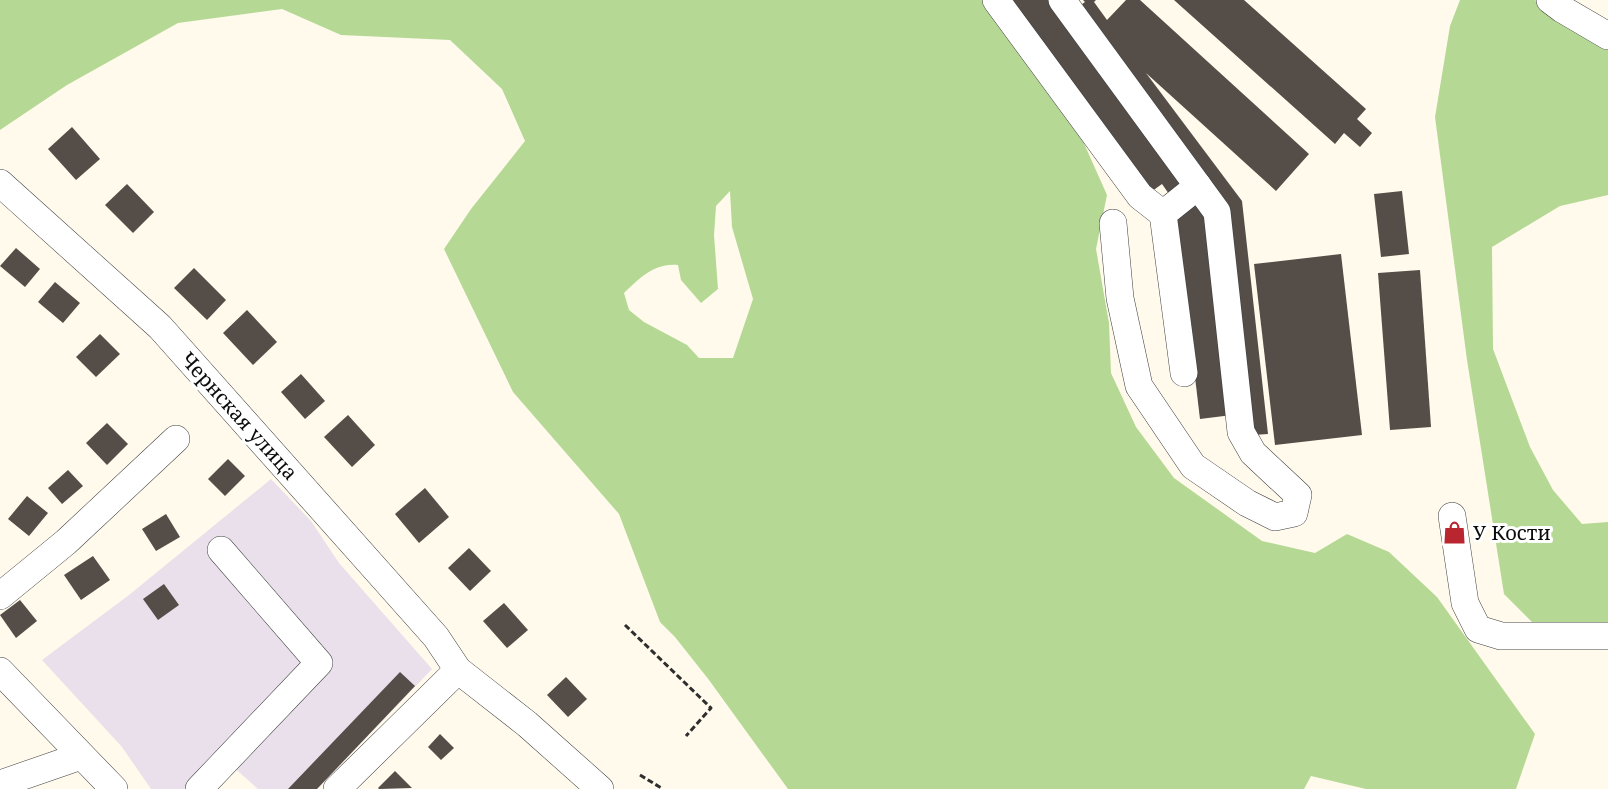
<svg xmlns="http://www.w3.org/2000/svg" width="1608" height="789" font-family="'Noto Serif',serif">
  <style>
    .industrial { fill: #e9e0eb }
    .forest { fill: #b5d995; fill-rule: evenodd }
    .building { fill: #544d48 }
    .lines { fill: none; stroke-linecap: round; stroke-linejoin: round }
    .minor-casing { stroke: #3f3f3f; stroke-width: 28 }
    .path { stroke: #2e2e2e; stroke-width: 3; stroke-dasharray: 6 3; stroke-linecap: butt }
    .minor { stroke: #fff; stroke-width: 27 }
    .labels { text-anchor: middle; stroke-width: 6; stroke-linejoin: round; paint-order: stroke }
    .street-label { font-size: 20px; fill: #0c0c0c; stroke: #fff }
    .poi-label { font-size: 20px; fill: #0c0c0c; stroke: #fff; text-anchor: start }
  </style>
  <rect width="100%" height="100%" fill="#fffaeb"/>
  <path class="industrial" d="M 271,479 L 311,521 L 339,563 L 432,669 L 317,789 L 258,789 L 230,764 L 206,789 L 151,789 L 122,747 L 42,660 L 129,595 Z"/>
  <g class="forest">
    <path d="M 0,0 L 987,0 L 1078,130 L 1107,195 L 1096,249 L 1109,323 L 1111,373 L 1136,427 L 1174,478 L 1262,541 L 1315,553 L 1347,534 L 1389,552 L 1437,597 L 1535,734 L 1516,789 L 1366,789 L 1311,776 L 1304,789 L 788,789 L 709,680 L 675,637 L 660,622 L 619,514 L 513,392 L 444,249 L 471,209 L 525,141 L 502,89 L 450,40 L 341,35 L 282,9 L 178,23 L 67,85 L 0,130 ZM 730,191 L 732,227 L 753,299 L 733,358 L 699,358 L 687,345 L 644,322 L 629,310 L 624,293 C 639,278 656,262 678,265 L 681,280 L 701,303 L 718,289 L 714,235 L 716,206 Z"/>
    <path d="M 1460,0 L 1535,0 L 1608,48 L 1608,195 L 1560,206 L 1492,247 L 1493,349 L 1530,447 L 1553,490 L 1582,524 L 1608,522 L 1608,626 L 1534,624 L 1504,594 L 1467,360 L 1435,117 L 1450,26 Z"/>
  </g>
  <g class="building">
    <path d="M 1007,0 L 1051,0 L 1184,183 L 1169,194 L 1162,184 L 1148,194 Z"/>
    <path d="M 1083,0 L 1096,0 L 1094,2 L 1107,20 L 1126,0 L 1140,0 L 1309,154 L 1276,191 L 1146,73 L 1242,201 L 1268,434 L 1253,435 L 1227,208 L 1078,7 L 1085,2 Z"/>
    <path d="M 1174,0 L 1244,0 L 1366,109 L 1357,119 L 1372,133 L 1360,147 L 1344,133 L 1335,144 Z"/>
    <path d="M 72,127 L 100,159 L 76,180 L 48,149 Z"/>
    <path d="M 127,184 L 154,212 L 133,233 L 105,205 Z"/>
    <path d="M 1402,191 L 1409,254 L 1381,257 L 1374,194 Z"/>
    <path d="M 1196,199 L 1208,213 L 1232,415 L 1200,419 L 1176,217 Z"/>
    <path d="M 16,248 L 40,269 L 25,287 L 0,266 Z"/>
    <path d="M 1341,254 L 1362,435 L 1275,445 L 1254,264 Z"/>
    <path d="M 194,268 L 226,300 L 207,320 L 174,288 Z"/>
    <path d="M 1420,270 L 1431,427 L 1390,430 L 1378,273 Z"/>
    <path d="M 55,282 L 80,303 L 63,323 L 38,302 Z"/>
    <path d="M 247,310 L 277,342 L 253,365 L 223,333 Z"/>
    <path d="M 100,334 L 120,354 L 96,377 L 76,357 Z"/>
    <path d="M 301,374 L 325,401 L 305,419 L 281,392 Z"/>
    <path d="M 348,415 L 375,445 L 352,467 L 324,437 Z"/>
    <path d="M 107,423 L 128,444 L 107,465 L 86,443 Z"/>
    <path d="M 228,459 L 245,476 L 225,496 L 208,479 Z"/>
    <path d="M 68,470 L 83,486 L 62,504 L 48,488 Z"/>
    <path d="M 425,488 L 449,517 L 419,543 L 395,514 Z"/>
    <path d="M 27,496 L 48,513 L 29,536 L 8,519 Z"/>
    <path d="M 166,514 L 180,537 L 156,551 L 142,529 Z"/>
    <path d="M 469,548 L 491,571 L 470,591 L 448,568 Z"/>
    <path d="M 93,556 L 110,580 L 81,600 L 64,575 Z"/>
    <path d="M 164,584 L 179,605 L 158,620 L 143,599 Z"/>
    <path d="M 20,600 L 37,621 L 16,638 L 0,615 Z"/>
    <path d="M 504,603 L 528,630 L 507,648 L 483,621 Z"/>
    <path d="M 400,672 L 415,686 L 317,789 L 288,789 Z"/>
    <path d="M 566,677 L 587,699 L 568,717 L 547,695 Z"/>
    <path d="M 440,734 L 454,748 L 441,760 L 428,747 Z"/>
    <path d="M 395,771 L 412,788 L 379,789 L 378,788 Z"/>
  </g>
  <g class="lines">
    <defs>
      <g id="minor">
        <path d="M 996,0 L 1140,196 L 1163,214"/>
        <path d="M 1062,0 L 1217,212 L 1241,432 L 1253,453 L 1298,495 L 1294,513 L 1275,517 L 1247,503 L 1193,466 L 1139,386 L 1120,298 L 1113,223"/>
        <path d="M 1550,0 L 1562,9 L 1608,36"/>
        <path d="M 0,183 L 160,327 L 436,637 L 458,670 L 527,724 L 600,789"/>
        <path d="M 1184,373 L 1163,214 L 1198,186"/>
        <path d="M 1452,516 L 1465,603 L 1478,629 L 1501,636 L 1608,636"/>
        <path d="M 0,596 L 66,542 L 176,439"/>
        <path d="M 0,671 L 114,789"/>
        <path d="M 0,784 L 81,756"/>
        <path d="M 199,789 L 319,663 L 221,550"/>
        <path d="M 337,789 L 458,670"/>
      </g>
    </defs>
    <use href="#minor" class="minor-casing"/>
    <g class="path">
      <path d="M 625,625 L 711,708 L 686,736"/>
      <path d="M 640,775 L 663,789"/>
    </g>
    <use href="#minor" class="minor"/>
  </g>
  <defs>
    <symbol id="shop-bare" viewBox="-9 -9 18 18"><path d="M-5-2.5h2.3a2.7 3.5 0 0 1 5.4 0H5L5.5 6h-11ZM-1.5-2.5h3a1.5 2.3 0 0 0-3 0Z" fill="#ba2630" stroke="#fff" stroke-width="2.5" paint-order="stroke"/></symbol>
  </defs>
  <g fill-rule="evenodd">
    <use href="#shop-bare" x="1438" y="516" width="33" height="33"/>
  </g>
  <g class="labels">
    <g class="street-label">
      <text transform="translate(239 416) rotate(48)" y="7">Чернская улица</text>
    </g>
    <g class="poi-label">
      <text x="1473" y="540">У Кости</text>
    </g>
  </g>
</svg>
